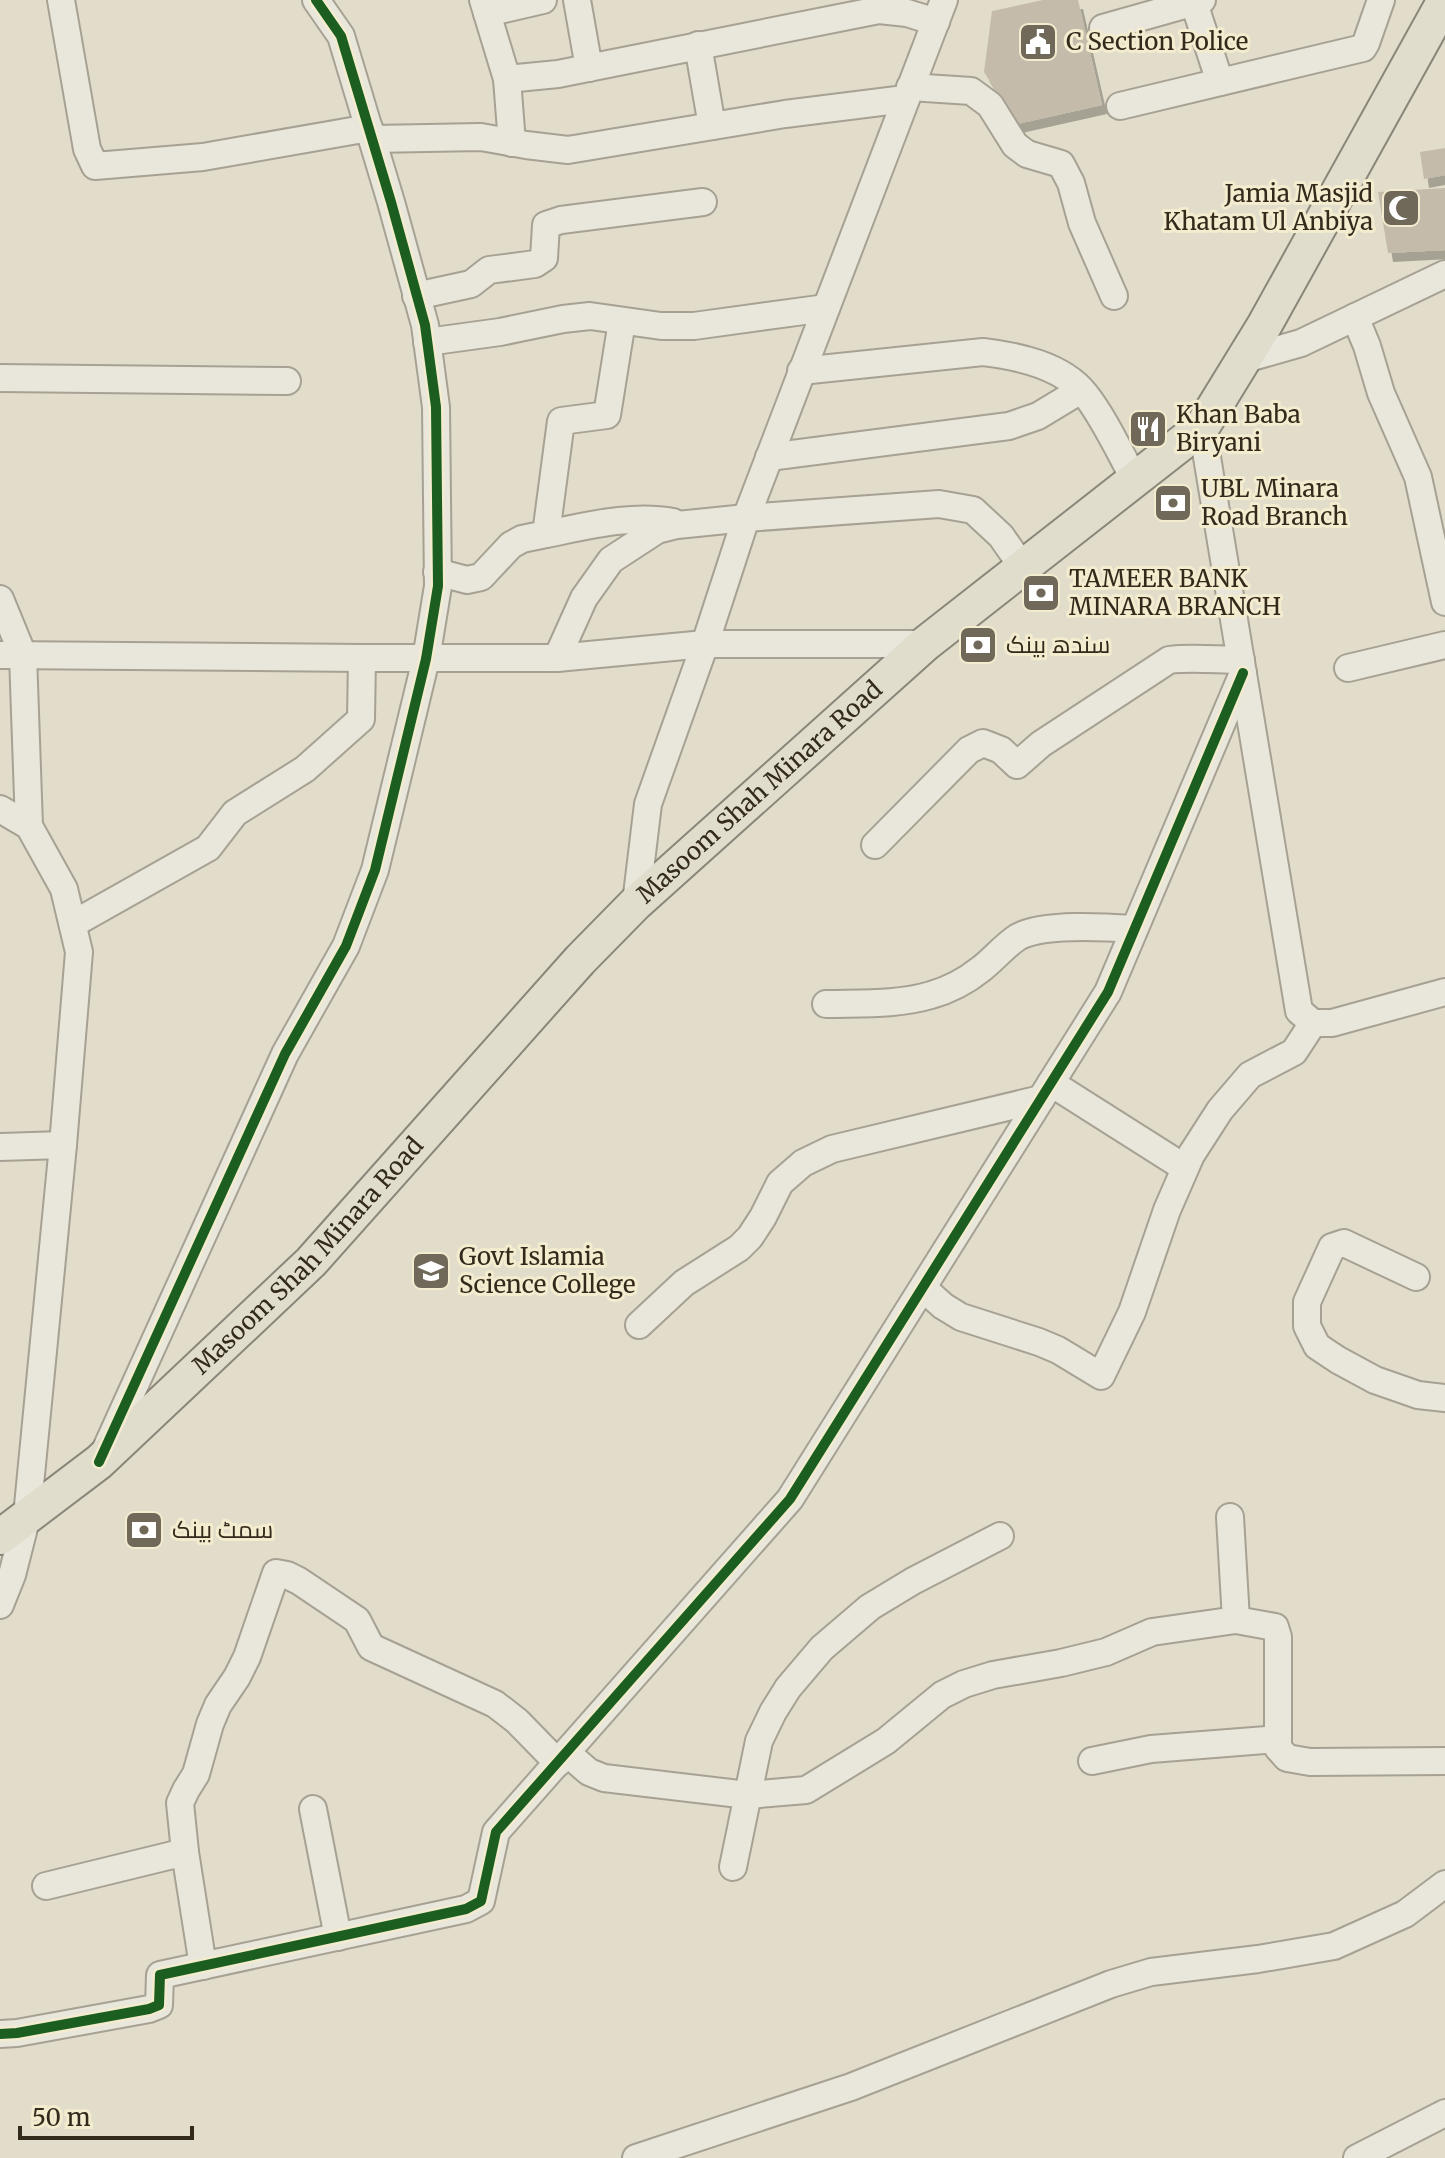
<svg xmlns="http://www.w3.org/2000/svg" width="1445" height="2158" font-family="Merriweather,Cairo,serif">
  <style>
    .building { fill: #c4bbab; filter: url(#shadow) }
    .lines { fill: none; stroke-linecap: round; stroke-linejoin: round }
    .minor-casing { stroke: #a6a193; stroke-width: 30 }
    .major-casing { stroke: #8b867a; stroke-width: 38 }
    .minor { stroke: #e9e6db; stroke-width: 26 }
    .major { stroke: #e0ddcd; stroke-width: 34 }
    .cycleway-casing { stroke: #f3eccf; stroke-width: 15 }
    .cycleway { stroke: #1b5e20; stroke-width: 10 }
    .labels { text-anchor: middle; stroke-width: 6; stroke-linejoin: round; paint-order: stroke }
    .poi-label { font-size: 24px; fill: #332a1c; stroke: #f3eccf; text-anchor: start }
    .street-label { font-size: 24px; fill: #332a1c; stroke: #f3eccf }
  </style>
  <defs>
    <filter id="shadow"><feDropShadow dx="5" dy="9" stdDeviation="0" flood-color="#0004"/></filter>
  </defs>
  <rect width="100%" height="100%" fill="#e1ddca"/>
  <g class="building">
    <path d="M 1043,0 L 1078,0 L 1102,105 L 1017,124 L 984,72 L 992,11 Z"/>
    <path d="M 1445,148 L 1445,175 L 1424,179 L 1420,152 Z"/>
    <path d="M 1445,188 L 1445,250 L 1388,253 L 1378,192 Z"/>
  </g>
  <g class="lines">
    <defs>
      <g id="minor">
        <path d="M 61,0 L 87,149 L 95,166 L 203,157 L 369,128"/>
        <path d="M 483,0 L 507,79 L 512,143"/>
        <path d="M 577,0 L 589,68"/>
        <path d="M 1193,0 L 1220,82"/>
        <path d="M 487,13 L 543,0"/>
        <path d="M 1103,28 L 1202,0"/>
        <path d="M 698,45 L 712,126"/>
        <path d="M 507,79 L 558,74 L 879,10 L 907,13 L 936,22"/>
        <path d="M 910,87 L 971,91 L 990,105 L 1015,145 L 1027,154 L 1061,164 L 1071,183 L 1082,223 L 1114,296"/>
        <path d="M 1120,106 L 1363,48 L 1366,43 L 1381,0"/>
        <path d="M 372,139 L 481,137 L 526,145 L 568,150 L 785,114 L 905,99"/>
        <path d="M 416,296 L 471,284 L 489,270 L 535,264 L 544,258 L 546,225 L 561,220 L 703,202"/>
        <path d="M 1355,317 L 1367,346 L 1381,393 L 1418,477 L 1445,602"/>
        <path d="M 427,342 L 500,332 L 563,319 L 590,316 L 661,326 L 694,326 L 826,308"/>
        <path d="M 1245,359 L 1301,343 L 1445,274"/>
        <path d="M 801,371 L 983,352 C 1017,356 1062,365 1085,394 C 1103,416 1121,455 1135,480"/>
        <path d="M 0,378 L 287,381"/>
        <path d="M 1202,427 L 1299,1011 L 1313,1023 L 1332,1023 L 1445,992"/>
        <path d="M 769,457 L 1009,426 L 1038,416 L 1081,390"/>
        <path d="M 546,534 C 587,526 632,514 673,522"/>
        <path d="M 437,572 L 467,580 L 481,577 L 511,545 L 522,539 L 546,534 L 561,421 L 607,415 L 622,321"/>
        <path d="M 0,599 L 23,655 L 29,826"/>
        <path d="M 0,655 L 362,658 L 557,658 L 705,644 L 925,644"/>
        <path d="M 557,658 L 584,598 L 611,560 L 657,530 L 677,525 L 746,518 L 939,504 L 973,510 L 1001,536 L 1024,569"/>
        <path d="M 1348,668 L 1445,645"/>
        <path d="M 0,809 L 29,826 L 64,889 L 79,952 L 63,1145 L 27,1516 L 12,1575 L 0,1605"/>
        <path d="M 875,845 L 969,750 L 983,743 L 1001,750 L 1017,765 L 1041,744 L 1169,660 C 1192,657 1217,660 1241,660"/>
        <path d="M 636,903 L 648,804 L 705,644 L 746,518 L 944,0"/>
        <path d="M 73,924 L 208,848 L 235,813 L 305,769 L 361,719 L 362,658"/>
        <path d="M 826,1004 C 861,1003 898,1005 931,995 C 949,990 966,981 981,969 C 994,959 1004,946 1018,937 C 1043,923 1105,927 1134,929"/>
        <path d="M 1051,1083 L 1185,1168"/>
        <path d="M 0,1147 L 63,1145"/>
        <path d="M 1416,1277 L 1344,1243 L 1332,1247 L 1307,1302 L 1307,1326 L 1317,1346 L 1338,1360 L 1375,1380 L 1418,1395 L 1445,1398"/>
        <path d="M 923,1288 L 943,1306 L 961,1317 L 1039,1342 L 1058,1350 L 1101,1376 L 1132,1312 L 1167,1210 L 1191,1155 L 1220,1110 L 1250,1075 L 1294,1052 L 1313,1023"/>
        <path d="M 639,1325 L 684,1283 L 739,1248 L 750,1237 L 763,1217 L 780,1183 L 803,1163 L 832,1149 L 1041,1099"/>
        <path d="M 104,1453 L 285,1054 L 346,946 L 375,870 L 426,659 L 438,586 L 436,407 L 425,325 L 391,202 L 341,36 L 316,0"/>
        <path d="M 1236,1620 L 1275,1627 L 1278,1637 L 1278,1748 L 1287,1758 L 1310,1762 L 1445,1761"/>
        <path d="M 567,1753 L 589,1772 L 604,1778 L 748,1795 L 806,1790 L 886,1741 L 942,1695 L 964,1684 L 993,1675 L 1061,1663 L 1106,1652 L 1152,1632 L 1236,1620 L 1230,1517"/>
        <path d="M 1092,1761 L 1151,1749 L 1278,1739"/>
        <path d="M 313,1809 L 338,1937"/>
        <path d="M 733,1867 L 759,1741 L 773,1712 L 788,1688 L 822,1648 L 870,1607 L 913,1581 L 1000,1536"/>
        <path d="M 46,1886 L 185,1852"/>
        <path d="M 203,1966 L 185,1852 L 180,1803 L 186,1790 L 196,1774 L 210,1724 L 218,1705 L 237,1677 L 247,1657 L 276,1573 L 287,1575 L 299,1581 L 357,1620 L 371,1647 L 495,1704 L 517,1721 L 558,1763"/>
        <path d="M 0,2034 L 17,2033 L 149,2009 L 159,2005 L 160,1975 L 466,1909 L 481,1901 L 496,1832 L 790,1499 L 1108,992 L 1243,673"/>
        <path d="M 636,2158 L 851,2087 L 1111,1984 L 1151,1972 L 1258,1959 L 1334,1946 L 1405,1914 L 1445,1884"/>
        <path d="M 1357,2158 L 1445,2113"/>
      </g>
      <g id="major">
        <path id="s1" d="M 0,1537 L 99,1462 L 311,1262 L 580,960 L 636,903 L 925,644 L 1202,427 L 1264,326 L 1445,0"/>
      </g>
    </defs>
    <use href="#minor" class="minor-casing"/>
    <use href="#major" class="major-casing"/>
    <use href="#minor" class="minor"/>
    <use href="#major" class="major"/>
    <defs>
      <g id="cycleway">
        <path d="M 99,1462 L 285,1054 L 346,946 L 375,870 L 426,659 L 438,586 L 436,407 L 425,325 L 391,202 L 341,36 L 316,0"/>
        <path d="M 0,2034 L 17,2033 L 149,2009 L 159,2005 L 160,1975 L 466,1909 L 481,1901 L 496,1832 L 790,1499 L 1108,992 L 1243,673"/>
      </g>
    </defs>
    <use href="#cycleway" class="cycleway-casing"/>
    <use href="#cycleway" class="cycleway"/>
  </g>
  <defs>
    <symbol id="civic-square" viewBox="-11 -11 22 22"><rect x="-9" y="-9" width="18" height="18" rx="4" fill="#706959" stroke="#f3eccf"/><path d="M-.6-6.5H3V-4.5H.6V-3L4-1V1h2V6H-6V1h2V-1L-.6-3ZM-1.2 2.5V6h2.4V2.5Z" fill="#fff"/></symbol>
    <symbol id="mosque-square" viewBox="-11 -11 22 22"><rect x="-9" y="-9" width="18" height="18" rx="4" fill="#706959" stroke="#f3eccf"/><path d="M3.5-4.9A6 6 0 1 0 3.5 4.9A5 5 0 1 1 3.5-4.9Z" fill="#fff"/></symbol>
    <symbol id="restaurant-square" viewBox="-11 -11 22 22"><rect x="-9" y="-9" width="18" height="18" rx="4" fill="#706959" stroke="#f3eccf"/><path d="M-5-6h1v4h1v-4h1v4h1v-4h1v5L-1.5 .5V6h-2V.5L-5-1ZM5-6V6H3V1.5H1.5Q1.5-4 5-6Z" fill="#fff"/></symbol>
    <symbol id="bank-square" viewBox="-11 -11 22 22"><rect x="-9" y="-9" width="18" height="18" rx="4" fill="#706959" stroke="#f3eccf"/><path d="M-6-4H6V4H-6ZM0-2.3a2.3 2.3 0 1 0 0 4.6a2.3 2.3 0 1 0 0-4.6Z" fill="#fff"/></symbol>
    <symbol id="university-square" viewBox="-11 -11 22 22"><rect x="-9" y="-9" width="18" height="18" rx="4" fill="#706959" stroke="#f3eccf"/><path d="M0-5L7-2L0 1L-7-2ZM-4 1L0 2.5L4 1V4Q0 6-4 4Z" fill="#fff"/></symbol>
  </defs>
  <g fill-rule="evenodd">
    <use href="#civic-square" x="1016" y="20" width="44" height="44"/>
    <use href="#mosque-square" x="1379" y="186" width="44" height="44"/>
    <use href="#restaurant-square" x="1126" y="407" width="44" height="44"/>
    <use href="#bank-square" x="1151" y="481" width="44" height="44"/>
    <use href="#bank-square" x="1019" y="571" width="44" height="44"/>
    <use href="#bank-square" x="956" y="623" width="44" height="44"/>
    <use href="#university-square" x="409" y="1249" width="44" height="44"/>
    <use href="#bank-square" x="122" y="1508" width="44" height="44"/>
  </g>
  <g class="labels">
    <g class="poi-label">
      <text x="1066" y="50">C Section Police</text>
      <text x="1373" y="202" text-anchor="end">Jamia Masjid<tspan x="1373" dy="28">Khatam Ul Anbiya</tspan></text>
      <text x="1176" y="423">Khan Baba<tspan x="1176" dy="28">Biryani</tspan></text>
      <text x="1201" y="497">UBL Minara<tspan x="1201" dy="28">Road Branch</tspan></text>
      <text x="1069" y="587">TAMEER BANK<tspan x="1069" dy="28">MINARA BRANCH</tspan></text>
      <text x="1006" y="653">سندھ بینک</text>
      <text x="459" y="1265">Govt Islamia<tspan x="459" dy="28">Science College</tspan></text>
      <text x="172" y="1538">سمٹ بینک</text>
    </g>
    <g class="street-label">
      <text dy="8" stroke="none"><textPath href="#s1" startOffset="1066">Masoom Shah Minara Road</textPath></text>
      <text dy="8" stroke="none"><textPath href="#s1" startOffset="418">Masoom Shah Minara Road</textPath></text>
    </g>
  </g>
  <path d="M20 2126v12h172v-12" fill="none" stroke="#332a1c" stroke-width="4"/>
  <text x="32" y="2126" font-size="24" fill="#332a1c" stroke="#f3eccf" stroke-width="6" paint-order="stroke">50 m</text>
</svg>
